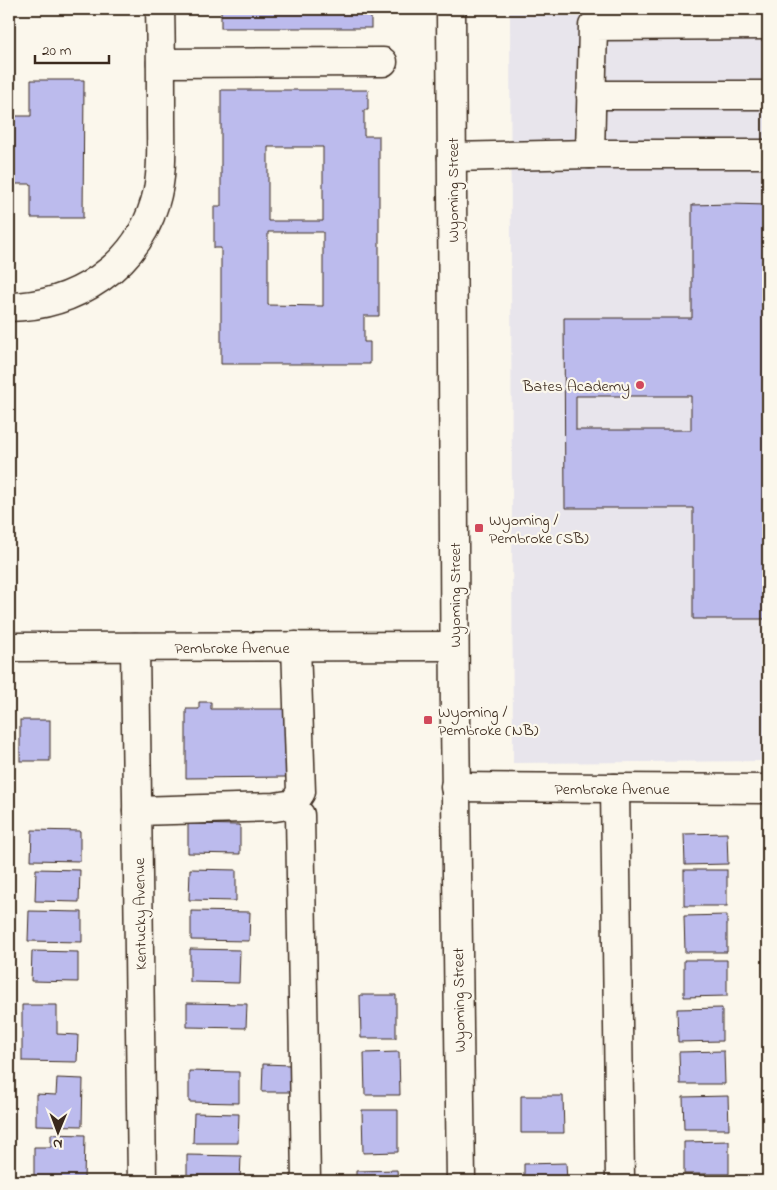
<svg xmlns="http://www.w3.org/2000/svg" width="777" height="1190" font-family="'Indie Flower',sans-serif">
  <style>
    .built { fill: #e8e5ec }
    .building { fill: #bcbbed; stroke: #3b2a1e; fill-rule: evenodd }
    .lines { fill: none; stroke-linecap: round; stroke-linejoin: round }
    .minor-casing { stroke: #3b2a1e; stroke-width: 31 }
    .minor { stroke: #fbf7ec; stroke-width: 28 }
    .poi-dot { fill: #d1495b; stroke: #fbf7ec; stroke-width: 2 }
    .labels { text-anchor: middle; stroke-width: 4.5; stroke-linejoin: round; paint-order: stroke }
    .street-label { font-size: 16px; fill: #3b2a1e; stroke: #fbf7ec }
    .poi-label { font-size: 16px; fill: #3b2a1e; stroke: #fbf7ec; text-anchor: start }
  </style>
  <rect width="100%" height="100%" fill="#fbf7ec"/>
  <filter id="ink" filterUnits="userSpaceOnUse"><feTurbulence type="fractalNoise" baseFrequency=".02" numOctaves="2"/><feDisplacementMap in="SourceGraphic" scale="10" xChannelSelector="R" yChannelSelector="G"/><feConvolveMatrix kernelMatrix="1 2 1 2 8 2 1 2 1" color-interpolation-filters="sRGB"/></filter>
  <g filter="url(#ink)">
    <path class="built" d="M 510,9 L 768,9 L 768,761 L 513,763 Z"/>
    <g class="building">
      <rect x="221" y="9" width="150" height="19"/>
      <path d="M 31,80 L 84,80 L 83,218 L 31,218 L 31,184 L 9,184 L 9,116 L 31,116 Z"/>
      <path d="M 221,90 L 368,90 L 368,110 L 364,110 L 364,136 L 379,136 L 379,316 L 364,316 L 364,342 L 370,342 L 370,364 L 221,364 L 221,248 L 214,248 L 214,206 L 221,206 ZM 268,147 L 323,147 L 323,221 L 268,221 ZM 268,232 L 323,232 L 323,306 L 268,305 Z"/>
      <path d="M 730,204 L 768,205 L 768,216 L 766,216 L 768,311 L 768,619 L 693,619 L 693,508 L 565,508 L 564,318 L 692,318 L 692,205 ZM 576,396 L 691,396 L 691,430 L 576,430 Z"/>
      <path d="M 199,702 L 211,702 L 211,709 L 287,709 L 287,777 L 186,778 L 186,709 L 199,709 Z"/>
      <rect x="20" y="720" width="30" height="41"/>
      <path d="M 188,824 L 240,825 L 240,854 L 188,853 Z"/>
      <path d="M 32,830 L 80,831 L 80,861 L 31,860 Z"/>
      <path d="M 727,833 L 728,864 L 685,865 L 684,834 Z"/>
      <path d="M 36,869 L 80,870 L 79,902 L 35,901 Z"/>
      <path d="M 190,869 L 236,870 L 236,901 L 189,900 Z"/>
      <rect x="684" y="870" width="43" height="36"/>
      <path d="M 29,911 L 82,912 L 82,942 L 28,941 Z"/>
      <path d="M 191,911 L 250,912 L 249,941 L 191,940 Z"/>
      <path d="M 727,915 L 727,952 L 685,952 L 684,916 Z"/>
      <path d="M 190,949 L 240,950 L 239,983 L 190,982 Z"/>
      <path d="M 32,951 L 78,952 L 78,982 L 31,981 Z"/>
      <path d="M 684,960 L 727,960 L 727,996 L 684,997 Z"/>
      <path d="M 360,995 L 396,995 L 396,1038 L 361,1038 Z"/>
      <path d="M 187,1003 L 247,1004 L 246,1028 L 187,1027 Z"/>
      <path d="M 22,1005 L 57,1005 L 57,1034 L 78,1035 L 77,1062 L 22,1061 Z"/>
      <path d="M 722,1008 L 722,1041 L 678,1042 L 677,1009 Z"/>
      <path d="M 724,1051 L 725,1084 L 680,1084 L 679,1052 Z"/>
      <path d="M 399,1052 L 400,1095 L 365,1095 L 364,1053 Z"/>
      <path d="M 263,1064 L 291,1065 L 291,1092 L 262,1092 Z"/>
      <path d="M 189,1071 L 239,1072 L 239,1103 L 189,1102 Z"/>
      <path d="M 57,1078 L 83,1079 L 82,1126 L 36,1125 L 36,1094 L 56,1095 Z"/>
      <path d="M 521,1096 L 563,1096 L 564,1133 L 521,1133 Z"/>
      <path d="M 728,1096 L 729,1129 L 684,1129 L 683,1097 Z"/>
      <path d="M 362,1110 L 398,1110 L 398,1152 L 363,1153 Z"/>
      <path d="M 194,1113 L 239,1114 L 238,1143 L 193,1143 Z"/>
      <path d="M 51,1134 L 85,1135 L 84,1181 L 34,1181 L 34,1147 L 51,1147 Z"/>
      <path d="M 729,1141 L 729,1174 L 684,1174 L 684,1142 Z"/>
      <path d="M 187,1155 L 241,1156 L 240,1181 L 187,1181 Z"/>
      <path d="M 566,1163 L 567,1181 L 524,1181 L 524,1164 Z"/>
      <path d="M 397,1170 L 398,1181 L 356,1181 L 356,1171 Z"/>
    </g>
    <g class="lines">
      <defs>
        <g id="minor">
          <path d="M 451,9 L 455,720 L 461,1181"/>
          <path d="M 161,63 L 383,62"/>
          <path d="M 591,95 L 768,95"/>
          <path d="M 590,154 L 593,26 L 768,25"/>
          <path d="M 452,157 L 590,154 L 768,154"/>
          <path d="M 9,307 C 75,306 136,267 155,202 C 163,176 161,146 161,119 C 161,82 161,45 160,9"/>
          <path d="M 9,647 L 454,646"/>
          <path d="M 135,647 L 142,1181"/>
          <path d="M 455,787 L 768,789"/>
          <path d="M 615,788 L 620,1181"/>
          <path d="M 137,811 L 275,807 L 293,804 L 301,792 L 296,646"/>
          <path d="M 300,815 L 306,1181"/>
        </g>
      </defs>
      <use href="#minor" class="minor-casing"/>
      <use href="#minor" class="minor"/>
    </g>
  </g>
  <g class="poi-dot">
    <circle cx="640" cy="385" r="5"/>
    <rect x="474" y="523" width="10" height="10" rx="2.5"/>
    <rect x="423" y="715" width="10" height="10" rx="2.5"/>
  </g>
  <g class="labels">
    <g class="street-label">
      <text transform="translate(452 190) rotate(-90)" y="6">Wyoming Street</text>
      <text transform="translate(454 595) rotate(-90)" y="6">Wyoming Street</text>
      <text x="232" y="653">Pembroke Avenue</text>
      <text x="612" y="794">Pembroke Avenue</text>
      <text transform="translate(139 914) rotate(-91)" y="6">Kentucky Avenue</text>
      <text transform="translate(458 1000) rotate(-91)" y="6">Wyoming Street</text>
    </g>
    <g class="poi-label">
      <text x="630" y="391" text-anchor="end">Bates Academy</text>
      <text x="489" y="525">Wyoming /<tspan x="489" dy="18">Pembroke (SB)</tspan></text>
      <text x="438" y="717">Wyoming /<tspan x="438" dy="18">Pembroke (NB)</tspan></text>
    </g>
  </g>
  <rect width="777" height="1190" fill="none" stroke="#fbf7ec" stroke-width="30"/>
  <rect x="15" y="15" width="747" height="1160" fill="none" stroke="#3b2a1e" stroke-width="2" filter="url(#ink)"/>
  <g transform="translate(58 1132) rotate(181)" stroke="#fbf7ec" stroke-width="4" paint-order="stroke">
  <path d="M0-4L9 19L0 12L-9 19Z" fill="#3b2a1e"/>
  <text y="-8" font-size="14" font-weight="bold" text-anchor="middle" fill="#3b2a1e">N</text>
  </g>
  <path d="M35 55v8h74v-8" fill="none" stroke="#3b2a1e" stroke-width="2.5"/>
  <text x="42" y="55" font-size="15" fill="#3b2a1e" stroke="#fbf7ec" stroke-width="4" paint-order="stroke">20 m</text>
</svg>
